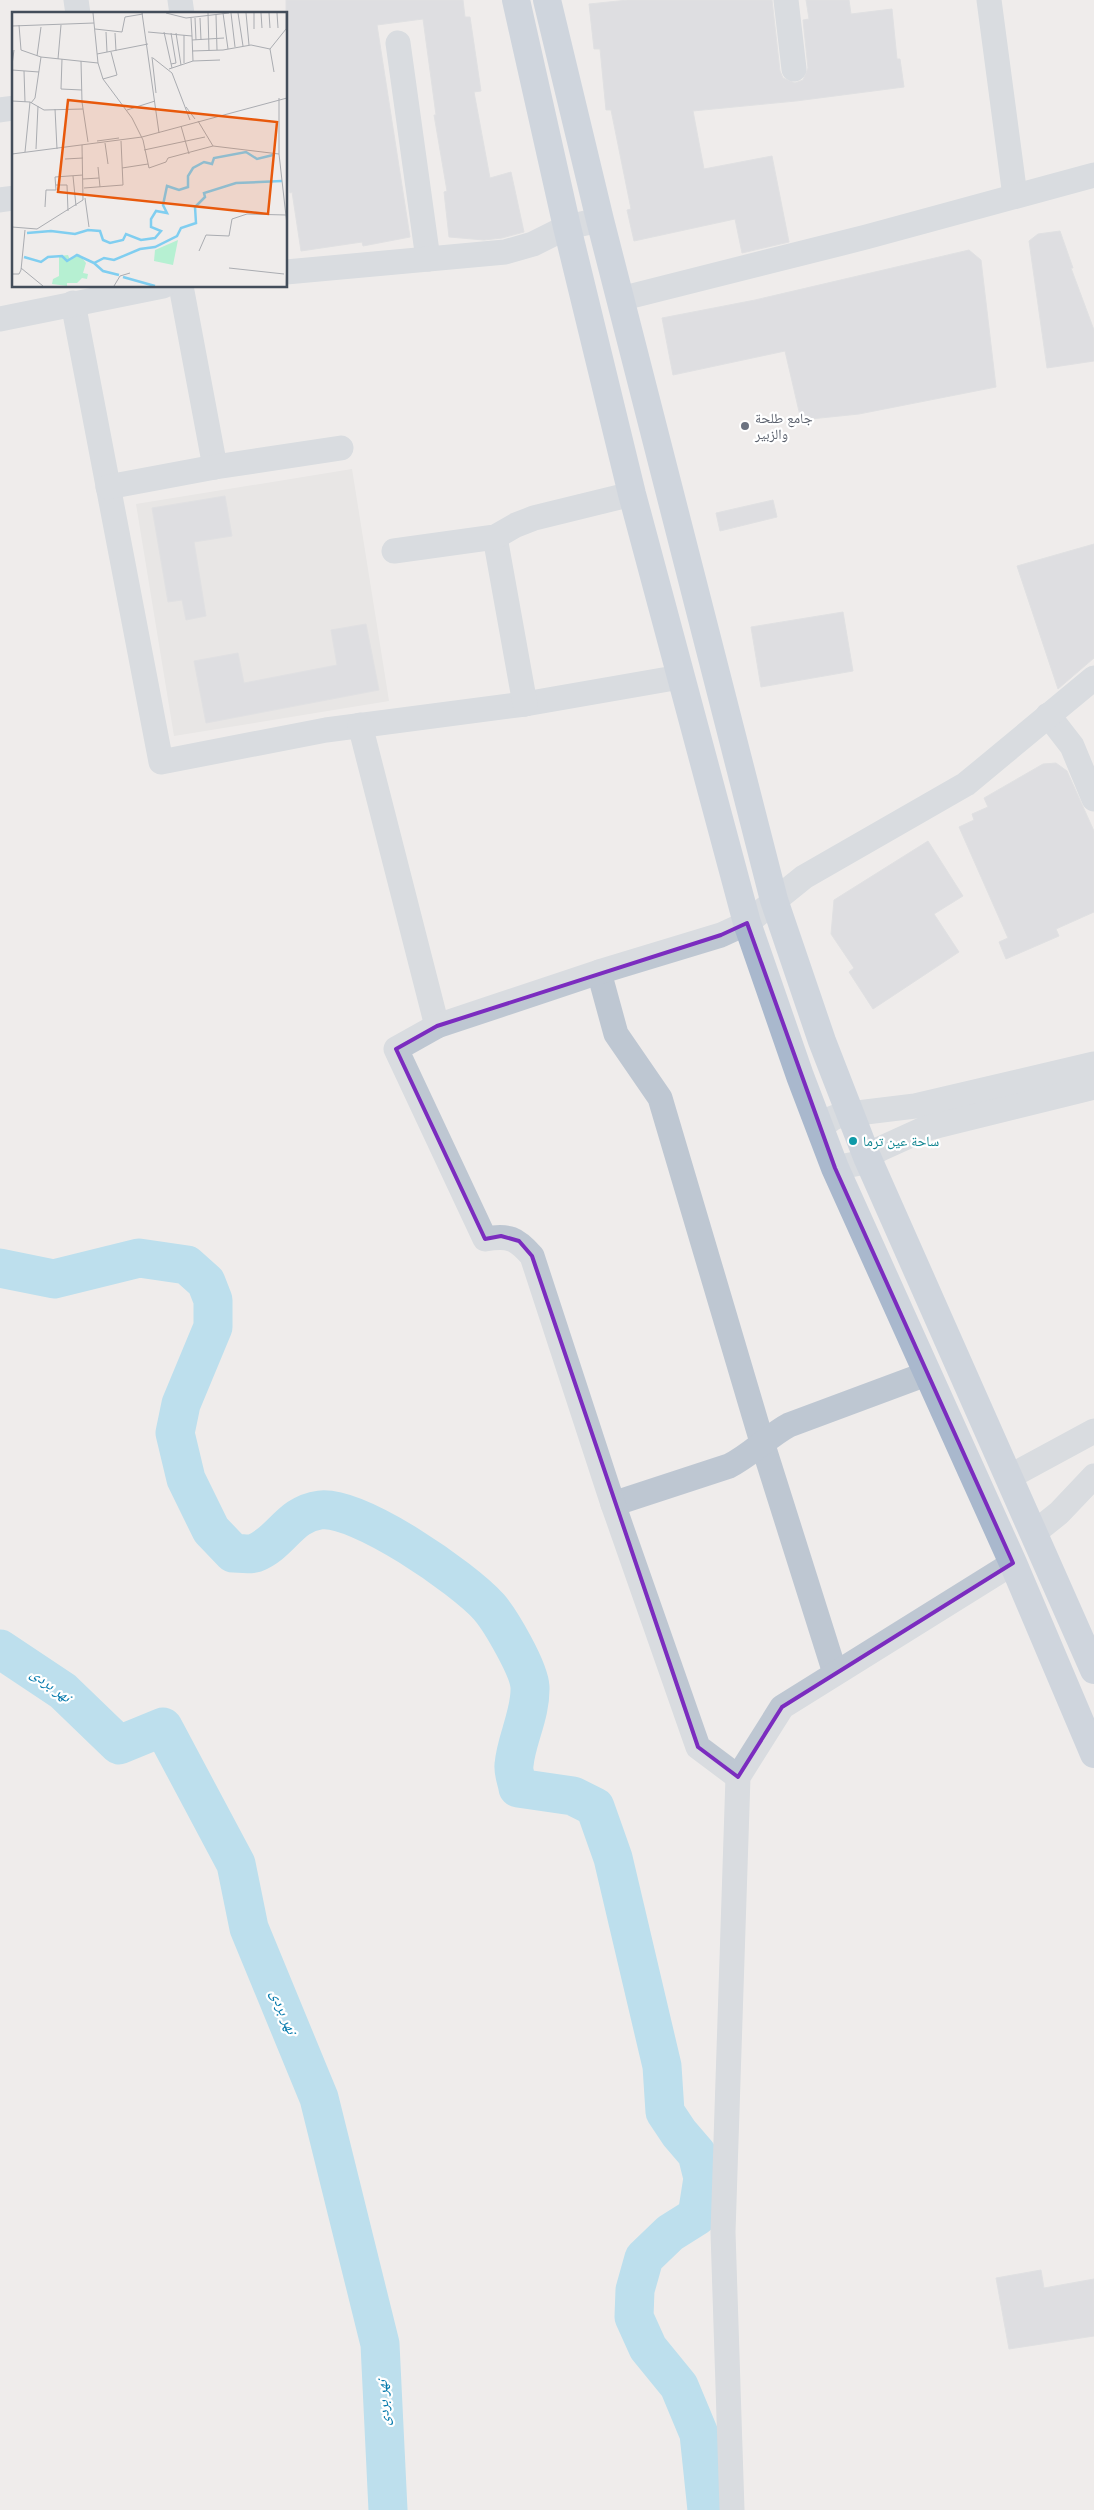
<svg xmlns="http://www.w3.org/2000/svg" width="1094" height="2510" viewBox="0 0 1094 2510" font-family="'DM Sans','Noto Naskh Arabic',sans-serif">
<rect width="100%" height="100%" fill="#efeceb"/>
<path fill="#e0dddd" d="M352,469l37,232 -215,35 -38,-232z"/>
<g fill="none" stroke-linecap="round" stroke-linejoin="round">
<g stroke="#80cef0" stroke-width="39">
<path d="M0,1268l54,11 85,-21 48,7 19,17 7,18v27l-32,77 -6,29 11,46 25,51 22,23c6,0 16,2 22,0 27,-11 34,-39 65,-43 38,-5 143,68 169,97 12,14 40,62 41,80 1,27 -14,53 -16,78 -1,7 3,16 4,23l55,8 22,11 18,51 49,208 3,46 14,21 18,21 6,24 -6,38 -27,17 -26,25 -9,32 -1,27 14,31 31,38 20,48 8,76"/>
<path d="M0,1649l63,42 56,54 44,-18 73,137 13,64 70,170 61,246 8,166"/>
</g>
</g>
<g fill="#cacdd4" stroke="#cfd1d8">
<path d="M286,0h177l2,17h5l11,74 -7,1 16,86 21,-6 13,60 -22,6 -18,2 -35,-3 -5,-45 3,-1 -13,-76h2l-13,-96 -46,6 33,212 -47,9 -1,-4 -61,9 -9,-59 -2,1 -4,-49z"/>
<path d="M628,0h144l8,71 3,7 12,5 8,-3 5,-12 -5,-48 6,-1 -3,-19h43l2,14 41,-5 5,50h3l4,28 -108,14 -103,10 11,58 68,-13 17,86 -47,11 -7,-34 -101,22 -7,-31 4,-1 -20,-99h-5l-6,-61h-6l-5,-45z"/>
<path d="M1060,231l13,37h-2l23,62v31l-47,7 -18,-127 9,-7z"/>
<path d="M969,250l12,10 15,127 -137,27 -58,6 -16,-69 -112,24 -11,-57 93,-18z"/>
<path d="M225,496l7,40 -38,6 12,74 -20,4 -4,-20 -14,2 -16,-94z"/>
<path d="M773,500l4,17 -57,14 -4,-18z"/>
<path d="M1094,544v114l-36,31 -41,-123z"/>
<path d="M843,612l10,59 -92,16 -10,-60z"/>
<path d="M366,624l13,66 -173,33 -12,-62 44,-8 6,30 93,-18 -6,-35z"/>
<path d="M1056,763l11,8 27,60v81l-38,17 3,7 -53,23 -7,-17 9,-4 -49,-111 15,-7 -2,-6 16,-7 -4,-9 59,-34z"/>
<path d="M928,841l35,55 -29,18 25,38 -86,57 -24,-37 5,-4 -23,-34 3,-34z"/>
<path d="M1041,2270l3,18 50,-9v57l-85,13 -13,-71z"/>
</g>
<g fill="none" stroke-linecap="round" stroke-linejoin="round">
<g stroke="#bec7d2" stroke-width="25">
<path d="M76,0l2,14"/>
<path d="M180,0l2,14"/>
<path d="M786,0l8,69"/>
<path d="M989,0l26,196"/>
<path d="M398,43l30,216"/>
<path d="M0,110l14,-2"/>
<path d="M0,200l14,-2"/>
<path d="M286,272l219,-20 28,-8 34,-17 33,-7"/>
<path d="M181,286l34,181"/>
<path d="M620,299l246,-62 228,-62"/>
<path d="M73,303l88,459 165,-32 199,-26 155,-27"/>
<path d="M0,319l163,-33"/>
<path d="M108,487l107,-20 126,-19"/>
<path d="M495,537l30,167"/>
<path d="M394,551l101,-14 21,-12 18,-7 98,-24"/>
<path d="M1048,715l24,31 22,53"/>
<path d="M360,725l77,301"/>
<path d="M599,972l17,62 44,64 102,344 73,231"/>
<path d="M819,1129l14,-11 8,-3 74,-9 179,-42"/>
<path d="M835,1168l25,-5 20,-14 44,-20 170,-42"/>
<path d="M1009,1477l85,-46"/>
<path d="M613,1504l116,-38c22,-11 38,-29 60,-41l137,-51"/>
<path d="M1034,1533l25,-20 35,-37"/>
<path d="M738,1777l-40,-30 -85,-243 -81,-248c-16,-18 -23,-21 -47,-17l-89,-190 41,-23 162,-54 122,-37 26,-12 57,-46 162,-93 128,-106"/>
<path d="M732,2510l-9,-278 15,-455 44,-70 231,-144"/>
</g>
<g stroke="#a9b8cd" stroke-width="28">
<path d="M516,0l51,227 65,267 115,429 53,153 35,92 178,395 81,191"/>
<path d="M547,0l53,220 174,680 48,141 45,116 227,513"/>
</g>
</g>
<path d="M0 0H1094V2510H0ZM747,923l88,245 178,395 -231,144 -44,70 -40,-30 -166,-491 -13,-15 -18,-5 -16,3 -89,-190 41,-23 284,-91z" fill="#efeceb" fill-opacity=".55" fill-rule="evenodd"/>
<path fill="none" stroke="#7b2cbf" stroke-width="4" stroke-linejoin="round" d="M747,923l88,245 178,395 -231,144 -44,70 -40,-30 -166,-491 -13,-15 -18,-5 -16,3 -89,-190 41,-23 284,-91z"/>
<circle fill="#6b7280" stroke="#fff" stroke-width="2" cx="745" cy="426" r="5"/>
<circle fill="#0f9aa8" stroke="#fff" stroke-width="2" cx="853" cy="1141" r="5"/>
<g text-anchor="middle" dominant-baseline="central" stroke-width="4.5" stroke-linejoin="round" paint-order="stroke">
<g font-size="14" fill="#5b616d" stroke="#fff" text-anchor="start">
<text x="755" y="418">جامع طلحة<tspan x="755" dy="16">والزبير</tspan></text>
</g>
<g font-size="14" fill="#0d838f" stroke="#fff" text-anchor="start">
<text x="863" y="1141">ساحة عين ترما</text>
</g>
<g font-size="15" font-style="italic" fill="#0479ac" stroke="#fff">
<text transform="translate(51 1685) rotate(37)">نهر بردى</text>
<text transform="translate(284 2012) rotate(68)">نهر بردى</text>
<text transform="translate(383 2403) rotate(-93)">نهر بردى</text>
</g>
</g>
<g transform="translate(12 12)">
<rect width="275" height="275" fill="#efeceb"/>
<path d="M166,228l-5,25 -19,-4 1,-11zM67,242l7,9 -3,10 5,1 -1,5 -5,-1 -5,5h-10v3l-15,-2 1,-5 6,-3v-20l9,-1 2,5z" fill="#b6f0d2"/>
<path fill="none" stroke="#80cef0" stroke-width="2.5" d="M15,221l24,-2 24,3 13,-4 12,1 3,9 7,3 13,-3 3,-6 15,6 14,-2 6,-7 -10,-4v-8l5,-8 11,2 -4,-8 4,-19 12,4 9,-3v-11l5,-8 11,-6 8,2 2,-6 32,-6 11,7 16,-4M12,245l17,5 7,-5 14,-1 5,5 10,-6 17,8 10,-5 10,2 26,-11 15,-2 22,-11 4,-8 15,-5 -1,-16 10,-10 -1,-4 32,-10 46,-2M82,251l9,8 16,4M111,265l32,9"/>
<path fill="none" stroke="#aaacb1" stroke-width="1" d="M81,1l5,50 5,16 29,39 11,22 6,28 17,-6 2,-4 45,-12M130,1l17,120M154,1l20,5 43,-5M196,1l1,38M211,1l5,36M219,1l4,34M226,1l5,33M234,1l3,32M242,1v16M249,1l1,15M257,1l1,15M265,1l1,15M204,3l1,35M179,6l1,18M183,6l1,22M188,6l1,22M7,13l2,25 20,7 57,6M0,14l82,-3M83,17l27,3 3,-15 18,-3M94,20l1,20M136,20l44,4 1,25M152,20l8,36M103,21l1,18M159,21l5,30 -5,1M164,21l5,32M180,28l32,-2M180,39l31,-1 28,-5 19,4M85,42l51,-10M25,44l4,-29M140,45l4,36M141,46l19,15 18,47M46,47l3,-34M50,47l-1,30 21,1M69,49l1,41 6,40M172,51v-28M0,53l2,-15M157,57l24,-8 27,-1M0,58l27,2M12,59l1,31M262,60l-4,-23 16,-20v-16M91,67l14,-4 -6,-23M267,86v56M0,89l18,1 14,8 39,-1M19,91l4,-5 6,-41M174,95l9,12M43,97l2,40M115,98l28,-9M186,109l15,25 66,8 8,71M169,114l8,28M85,129l22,-3M93,131l3,21M24,137l2,-43M132,138l61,-13M13,140l5,-50M0,142l130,-17 145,-39M53,147l18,-1M86,155l2,20M110,156l26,-4M61,164l3,30M71,167l16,-1M44,173h11l1,26M72,176l39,-3 -2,-44M73,186l4,29M33,195l1,-17h10l-1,-13 28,-2M0,215l25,2 46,-29 -1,-55M187,239l7,-16 23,1 3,-17 15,-5 39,1M9,256l22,18M217,256l55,6M0,262h7l2,-4 4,-40M102,274l6,-10 10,-3M274,274l1,-34"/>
<path fill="#e8590c" fill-opacity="0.15" stroke="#e8590c" stroke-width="2.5" d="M56,88l209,22 -9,92 -210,-22z"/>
<rect width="275" height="275" fill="none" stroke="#434d5a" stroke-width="2.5"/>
</g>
</svg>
